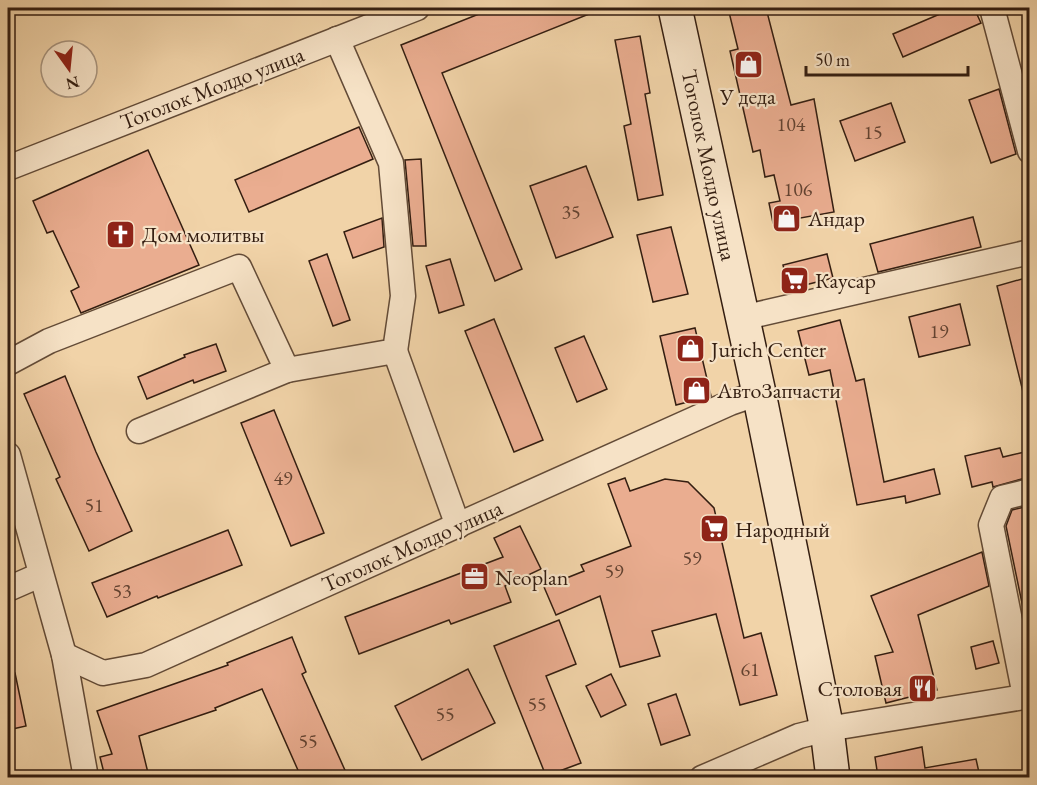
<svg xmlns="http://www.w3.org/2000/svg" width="1037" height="785" viewBox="0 0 1037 785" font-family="'EB Garamond',serif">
<rect width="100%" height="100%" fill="#f1d3a8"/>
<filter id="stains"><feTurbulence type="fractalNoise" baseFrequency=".00333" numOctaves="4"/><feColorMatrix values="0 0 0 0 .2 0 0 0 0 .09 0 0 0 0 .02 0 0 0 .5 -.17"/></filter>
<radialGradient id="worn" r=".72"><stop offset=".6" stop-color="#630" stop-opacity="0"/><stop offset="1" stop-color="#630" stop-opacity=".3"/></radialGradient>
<g fill="#eaad90" stroke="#341e11" stroke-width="1.5">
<path d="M494,8h110l-162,65 80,196 -27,12 -94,-236z"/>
<path d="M728,8h38l25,97 23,-6 20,113 -61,11 -4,-20 11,-2 -6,-26 -9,2 -5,-27 -7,2 -23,-101 8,-2z"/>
<path d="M954,8h20l7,15 -78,34 -10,-23z"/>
<path d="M640,36l10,57 -5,1 18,101 -25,5 -14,-74 7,-2 -16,-84z"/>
<path d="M999,89l17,65 -25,9 -22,-63z"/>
<path d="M891,103l14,39 -50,19 -15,-40z"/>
<path d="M359,127l14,32 -124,53 -14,-32z"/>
<path d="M148,150l51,115 -118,48 -10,-22 8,-4 -26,-56 -6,2 -14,-32z"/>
<path d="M421,159l5,87h-13l-8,-86z"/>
<path d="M586,166l27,71 -57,21 -26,-72z"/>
<path d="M973,217l8,30 -103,25 -8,-28z"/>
<path d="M382,218l2,29 -31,11 -9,-26z"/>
<path d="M671,227l17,67 -35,8 -16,-67z"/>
<path d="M327,254l23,66 -17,6 -24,-65z"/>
<path d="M827,254l6,24 -44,11 -6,-24z"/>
<path d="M450,259l14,46 -25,8 -13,-47z"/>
<path d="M1029,277v114l-6,1 -26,-106z"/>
<path d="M960,304l10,41 -51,12 -10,-40z"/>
<path d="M494,319l49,121 -29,12 -49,-121z"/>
<path d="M840,320l16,61 8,-2 20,103 50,-13 6,25 -34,9 -1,-7 -48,9 -27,-135 -21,5 -11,-44z"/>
<path d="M695,328l16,68 -35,9 -16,-69z"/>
<path d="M584,336l23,53 -30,13 -22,-54z"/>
<path d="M216,344l10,27 -32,12 -1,-3 -46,19 -9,-22 47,-20 -1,-2z"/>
<path d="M65,376l31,76 36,79 -43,20 -33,-72 4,-2 -36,-83z"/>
<path d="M274,410l50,123 -33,13 -50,-123z"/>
<path d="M1000,448l3,9 26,-6v26l-36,10 -1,-5 -20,5 -7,-31z"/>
<path d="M625,478l5,13 35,-12 23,3 26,26 30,130 17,-5 16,62 -37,10 -24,-91 -64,17 8,25 -40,11 -20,-71 -44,19 -12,-28 40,-16 -3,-6 50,-19 -23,-62z"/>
<path d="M1029,506v101l-6,1 -17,-82 6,-16z"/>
<path d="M520,526l21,43 -36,17 6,16 -60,22 -2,-4 -90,34 -14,-37 158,-60 -9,-19z"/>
<path d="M228,530l14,35 -84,33 -1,-2 -50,21 -15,-34z"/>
<path d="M982,552l7,34 -71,29 19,75 -51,13 -11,-47 18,-4 -22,-56z"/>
<path d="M559,620l17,44 -30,12 35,87 -35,13 -52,-130z"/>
<path d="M292,637l14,35 -4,2 46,103h-47l-39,-88 -47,19 1,2 -77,26 10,41h-44l-5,-20 12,-3 -15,-43 131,-46 -1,-2z"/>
<path d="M993,641l6,22 -23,6 -5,-22z"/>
<path d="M468,669l27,54 -73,37 -27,-54z"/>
<path d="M15,673l11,53 -18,4v-56z"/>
<path d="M611,674l15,31 -25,12 -15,-31z"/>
<path d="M676,694l14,41 -29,10 -13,-41z"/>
<path d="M922,747l3,21 51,-9 4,18h-102l-3,-20z"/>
</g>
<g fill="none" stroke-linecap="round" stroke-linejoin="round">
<defs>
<g id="street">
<path d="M992,8l38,143"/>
<path d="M8,168l409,-160"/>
<path d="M742,318l288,-66"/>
<path d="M395,351l63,175"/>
<path d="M8,363l41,-22 190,-74 48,103"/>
<path d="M139,431l148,-61 108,-19 8,-55 -12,-133 -54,-124"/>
<path d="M8,455l56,200 22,123"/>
<path d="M8,589l32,-14"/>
<path d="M64,655l39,18 43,-8 584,-262 29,-10"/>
<path d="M1025,696l-34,-171 11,-27 28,-7"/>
<path d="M702,778l97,-42 28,-7 203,-33"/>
</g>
<path id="secondary" d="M675,8l84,385 68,336 6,49"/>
</defs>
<use href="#street" stroke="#634b37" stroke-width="27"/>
<use href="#secondary" stroke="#341e11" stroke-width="36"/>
<use href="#street" stroke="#f6e2c6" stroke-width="24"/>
<use href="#secondary" stroke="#f6e2c6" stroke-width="33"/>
</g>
<defs>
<symbol id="shop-square" viewBox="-11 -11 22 22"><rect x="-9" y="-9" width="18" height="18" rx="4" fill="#8f2418" stroke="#f6e2c6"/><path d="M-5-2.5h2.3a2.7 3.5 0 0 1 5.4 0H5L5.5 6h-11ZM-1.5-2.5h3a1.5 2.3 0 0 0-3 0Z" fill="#fff"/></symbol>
<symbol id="church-square" viewBox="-11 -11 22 22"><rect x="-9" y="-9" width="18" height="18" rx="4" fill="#8f2418" stroke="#f6e2c6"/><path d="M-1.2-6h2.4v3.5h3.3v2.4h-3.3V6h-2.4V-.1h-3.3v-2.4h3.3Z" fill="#fff"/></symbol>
<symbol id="supermarket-square" viewBox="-11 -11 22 22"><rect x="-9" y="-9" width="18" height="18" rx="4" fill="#8f2418" stroke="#f6e2c6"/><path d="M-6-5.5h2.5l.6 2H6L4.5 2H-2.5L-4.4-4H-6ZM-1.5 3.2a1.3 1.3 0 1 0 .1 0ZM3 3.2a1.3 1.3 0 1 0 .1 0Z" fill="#fff"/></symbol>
<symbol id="office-square" viewBox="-11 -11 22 22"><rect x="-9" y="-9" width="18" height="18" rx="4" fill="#8f2418" stroke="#f6e2c6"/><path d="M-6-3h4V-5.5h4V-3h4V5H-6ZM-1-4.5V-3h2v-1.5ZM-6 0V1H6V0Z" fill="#fff"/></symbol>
<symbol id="restaurant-square" viewBox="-11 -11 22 22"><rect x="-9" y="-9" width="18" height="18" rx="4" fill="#8f2418" stroke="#f6e2c6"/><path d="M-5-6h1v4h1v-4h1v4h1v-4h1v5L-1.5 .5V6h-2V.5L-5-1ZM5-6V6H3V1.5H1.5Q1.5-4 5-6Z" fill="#fff"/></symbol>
</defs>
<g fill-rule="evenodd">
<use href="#shop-square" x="732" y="48" width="33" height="33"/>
<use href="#shop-square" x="770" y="202" width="33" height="33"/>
<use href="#church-square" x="104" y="218" width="33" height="33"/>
<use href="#supermarket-square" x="778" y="264" width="33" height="33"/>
<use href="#shop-square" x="674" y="332" width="33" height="33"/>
<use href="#shop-square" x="680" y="374" width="33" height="33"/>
<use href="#supermarket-square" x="698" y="512" width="33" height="33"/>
<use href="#office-square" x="458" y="560" width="33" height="33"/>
<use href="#restaurant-square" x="906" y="672" width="33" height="33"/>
</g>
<g text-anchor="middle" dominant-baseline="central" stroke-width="4.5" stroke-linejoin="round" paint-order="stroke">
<g font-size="20" fill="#624231">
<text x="791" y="124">104</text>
<text x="873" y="132">15</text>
<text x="798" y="189">106</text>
<text x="571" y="212">35</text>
<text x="939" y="331">19</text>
<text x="283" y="478">49</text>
<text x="94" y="505">51</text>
<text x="692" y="558">59</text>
<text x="614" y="571">59</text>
<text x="122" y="591">53</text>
<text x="750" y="669">61</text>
<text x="537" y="704">55</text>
<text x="445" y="714">55</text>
<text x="308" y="741">55</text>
</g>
<g font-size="22" fill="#341e11" stroke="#f6e2c6">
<text transform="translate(212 88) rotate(-21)">Тоголок Молдо улица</text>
<text transform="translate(709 165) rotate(78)">Тоголок Молдо улица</text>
<text transform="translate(412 546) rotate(-24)">Тоголок Молдо улица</text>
</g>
<g font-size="22" fill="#341e11" stroke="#f6e2c6" text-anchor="start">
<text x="748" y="96" text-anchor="middle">У деда</text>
<text x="808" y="218">Андар</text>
<text x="142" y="234">Дом молитвы</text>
<text x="815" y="280">Каусар</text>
<text x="711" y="349">Jurich Center</text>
<text x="717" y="390">АвтоЗапчасти</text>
<text x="735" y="529">Народный</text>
<text x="495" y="577">Neoplan</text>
<text x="902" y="688" text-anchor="end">Столовая</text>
</g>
</g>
<rect width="1037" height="785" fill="none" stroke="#f1d3a8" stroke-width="30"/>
<rect x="9" y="9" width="1019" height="767" fill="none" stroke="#341e11" stroke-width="3"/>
<rect x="15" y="15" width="1007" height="755" fill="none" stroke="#341e11" stroke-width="1.5"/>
<g transform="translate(69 69) rotate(165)"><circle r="28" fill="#f6e2c6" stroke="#a8947e" stroke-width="1.5"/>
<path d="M0-4.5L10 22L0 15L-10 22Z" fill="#8f2418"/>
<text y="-9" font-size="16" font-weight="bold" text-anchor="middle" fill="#341e11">N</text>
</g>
<path d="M806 66v9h162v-9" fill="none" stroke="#341e11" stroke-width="3"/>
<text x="815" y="66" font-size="18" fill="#341e11" stroke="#f6e2c6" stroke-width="4.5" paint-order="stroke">50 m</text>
<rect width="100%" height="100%" filter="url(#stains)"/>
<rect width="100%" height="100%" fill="url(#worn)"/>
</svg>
